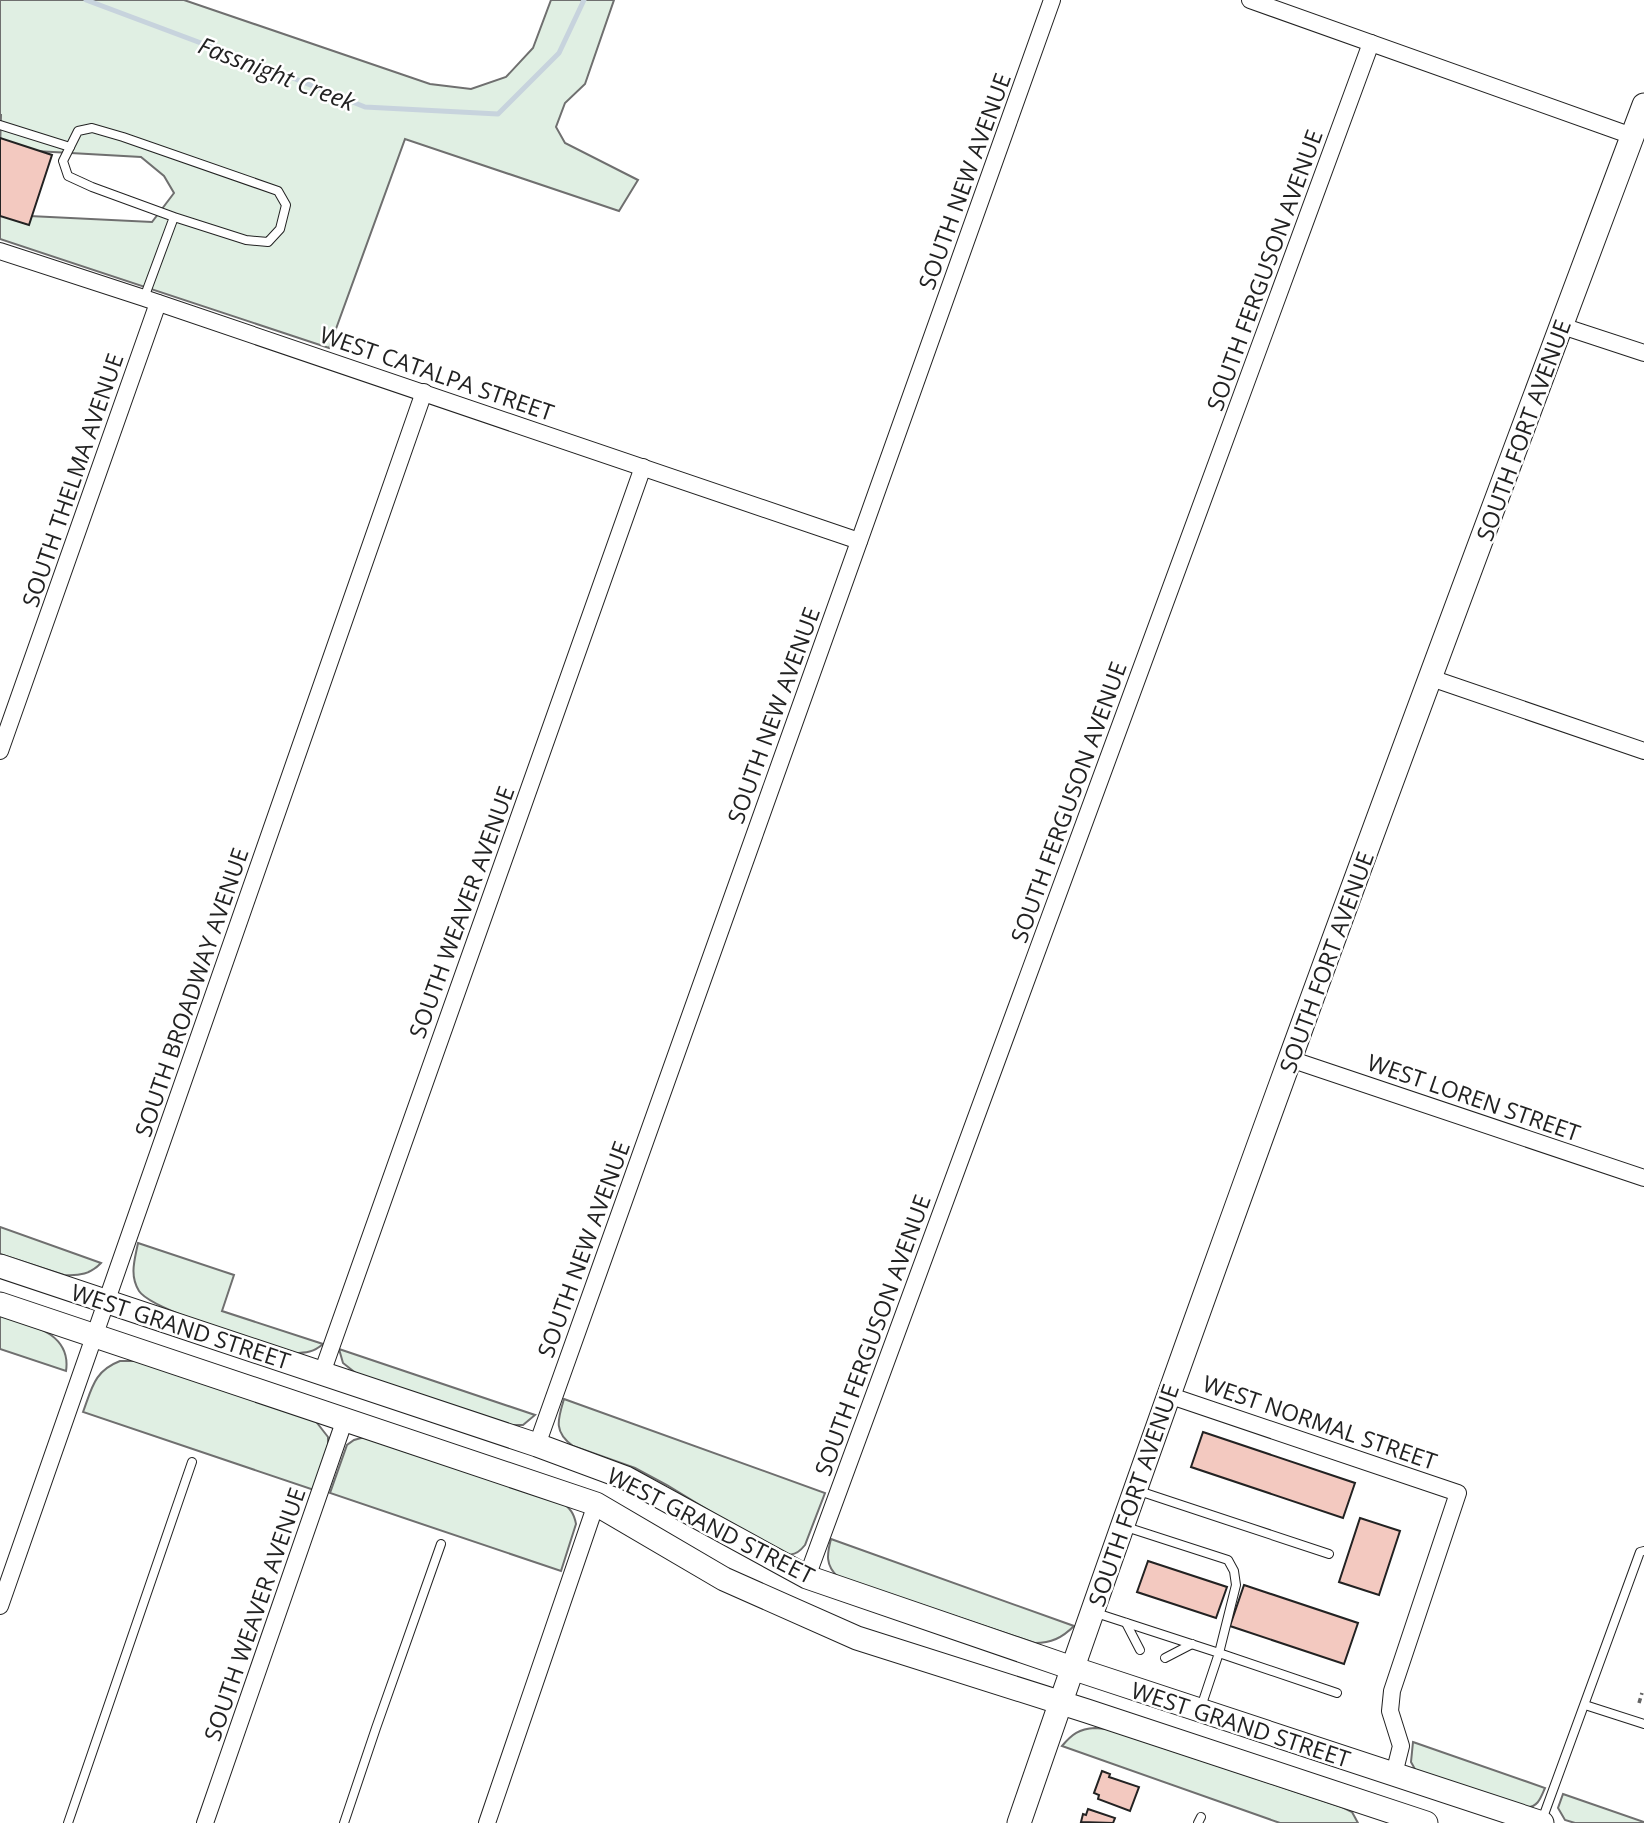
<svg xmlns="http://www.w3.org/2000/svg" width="1644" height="1823" viewBox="0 0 1644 1823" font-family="'Open Sans',sans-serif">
<rect width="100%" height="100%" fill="#fff"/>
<g fill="#e0efe3" stroke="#6f6f6f" stroke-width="2">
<path d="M0,0h184l246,84 41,5 35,-12 27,-29 18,-48h63l-29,84 -20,19 -9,24 9,16 73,37 -19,31 -214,-72 -76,209 -329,-109v-28l9,4 143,7 22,-29 -10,-17 -23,-19 -141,-8 1,-34h-1z"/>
<path d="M0,1227l101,36c-10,11 -22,13 -37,12l-64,-21z"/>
<path d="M138,1243l96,32 -12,36 101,33c-9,8 -17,9 -29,9 -29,-10 -142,-42 -155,-62 -10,-16 -4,-32 -1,-48z"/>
<path d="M0,1314c28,10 72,18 66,57l-66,-22z"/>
<path d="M339,1349l196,66 -12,10h-13l-153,-51 -14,-11z"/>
<path d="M120,1361h18l176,58 14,18v8l-14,45 -231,-78c9,-24 11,-41 37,-51z"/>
<path d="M564,1399l261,94 -20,52c-11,14 -18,10 -33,4l-105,-64 -32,-17 -62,-22c-20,-14 -15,-27 -9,-47z"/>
<path d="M361,1438h7l193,64c9,6 13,11 15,22l-15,47 -231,-78 17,-48 7,-5z"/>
<path d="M831,1539l243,87c-12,12 -23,17 -39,17l-197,-66c-13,-12 -11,-23 -7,-38z"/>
<path d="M1095,1728l12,1 235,78 10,5 6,11h-78l-218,-77c10,-12 17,-17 33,-18z"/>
<path d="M1413,1742l132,46c-4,9 -7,20 -19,19l-110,-36 -5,-9z"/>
<path d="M1563,1794l81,28v1h-69l-10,-3 -7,-12z"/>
</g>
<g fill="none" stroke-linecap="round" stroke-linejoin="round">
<path stroke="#c7d3dd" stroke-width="5" d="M86,0l187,70 92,37 133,7 61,-61 25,-53"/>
</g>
<g fill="#f3c9c0" stroke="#222" stroke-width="2">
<path d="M0,138l52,17 -23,70 -29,-9z"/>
<path d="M1203,1432l152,51 -12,35 -152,-51z"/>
<path d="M1360,1518l40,13 -21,64 -40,-13z"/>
<path d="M1148,1561l79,26 -11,31 -79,-26z"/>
<path d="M1244,1585l114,38 -14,41 -114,-38z"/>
<path d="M1102,1771l8,3 -1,3 30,10 -9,24 -32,-12 1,-4 -5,-2z"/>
<path d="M1088,1809l27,9 -2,5 -32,-1 2,-8 3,1z"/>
</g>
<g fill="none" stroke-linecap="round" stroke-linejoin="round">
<defs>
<g id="lane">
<path d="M0,125l70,22"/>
<path d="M144,298l30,-81 72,23 22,2 12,-13 6,-24 -8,-14 -155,-54 -31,-9 -14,3 -15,30 5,15 24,11 82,30"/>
<path d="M1139,1491l190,63"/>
<path d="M1126,1527l102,33 6,11 2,14 -17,68 118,40"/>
<path d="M1093,1612l126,41 -18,54"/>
<path d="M1126,1623l14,27"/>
<path d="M1165,1658l27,-14"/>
<path d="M1585,1705l59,19"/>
<path d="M1542,1820l98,-268 4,-1"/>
<path d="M68,1823l124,-361"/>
<path d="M344,1823l32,-95 65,-184"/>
<path d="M1198,1823l3,-6"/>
</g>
<g id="street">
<path d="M1250,0l382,136"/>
<path d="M0,251l144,47 715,243"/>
<path d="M1562,326l82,27"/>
<path d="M1431,678l213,73"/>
<path d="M0,751l158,-448"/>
<path d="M1290,1059l354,119"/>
<path d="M322,1373l321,-906"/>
<path d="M1168,1395l290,98 -66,198 -2,20 11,35 -7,28"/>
<path d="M537,1445l515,-1445"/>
<path d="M807,1577l564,-1534"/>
<path d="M0,1606l424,-1214"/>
<path d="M205,1823l140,-404"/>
<path d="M487,1823l109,-319"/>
</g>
<g id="secondary">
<path d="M0,1266l537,179 89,33 181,99 265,91 470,155"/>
<path d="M0,1304l596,200 128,75 133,59 230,73 339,112"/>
<path d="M1019,1823c198,-576 411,-1148 625,-1718"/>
</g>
</defs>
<use href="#lane" stroke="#222" stroke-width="10"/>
<use href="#street" stroke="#222" stroke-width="18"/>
<use href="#secondary" stroke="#222" stroke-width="25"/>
<path stroke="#646464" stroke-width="3.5" stroke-dasharray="5 3.5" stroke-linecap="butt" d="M1639,1703l3,-10"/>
<use href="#lane" stroke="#fff" stroke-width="8"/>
<use href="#street" stroke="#fff" stroke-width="16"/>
<use href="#secondary" stroke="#fff" stroke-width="23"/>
</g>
<g text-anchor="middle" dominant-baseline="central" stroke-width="5" stroke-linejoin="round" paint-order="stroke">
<g font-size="23" fill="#222" stroke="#fff">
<text transform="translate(964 181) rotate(-70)">SOUTH NEW AVENUE</text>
<text transform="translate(1264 270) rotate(-70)">SOUTH FERGUSON AVENUE</text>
<text transform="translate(437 373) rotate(19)">WEST CATALPA STREET</text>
<text transform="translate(1523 430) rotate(-70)">SOUTH FORT AVENUE</text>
<text transform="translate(72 480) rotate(-71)">SOUTH THELMA AVENUE</text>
<text transform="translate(773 715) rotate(-70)">SOUTH NEW AVENUE</text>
<text transform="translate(1068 802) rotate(-70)">SOUTH FERGUSON AVENUE</text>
<text transform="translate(461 912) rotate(-70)">SOUTH WEAVER AVENUE</text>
<text transform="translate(1326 962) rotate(-70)">SOUTH FORT AVENUE</text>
<text transform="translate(191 992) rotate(-71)">SOUTH BROADWAY AVENUE</text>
<text transform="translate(1474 1097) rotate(19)">WEST LOREN STREET</text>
<text transform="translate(583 1249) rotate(-70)">SOUTH NEW AVENUE</text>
<text transform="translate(181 1326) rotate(18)">WEST GRAND STREET</text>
<text transform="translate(872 1335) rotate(-70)">SOUTH FERGUSON AVENUE</text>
<text transform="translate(1320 1422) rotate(19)">WEST NORMAL STREET</text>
<text transform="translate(1133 1495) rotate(-71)">SOUTH FORT AVENUE</text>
<text transform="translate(711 1525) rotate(27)">WEST GRAND STREET</text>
<text transform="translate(254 1614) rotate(-71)">SOUTH WEAVER AVENUE</text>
<text transform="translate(1241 1724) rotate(18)">WEST GRAND STREET</text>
</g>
<g font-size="24" font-style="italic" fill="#222" stroke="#fff">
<text transform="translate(277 73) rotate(21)">Fassnight Creek</text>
</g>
</g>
</svg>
